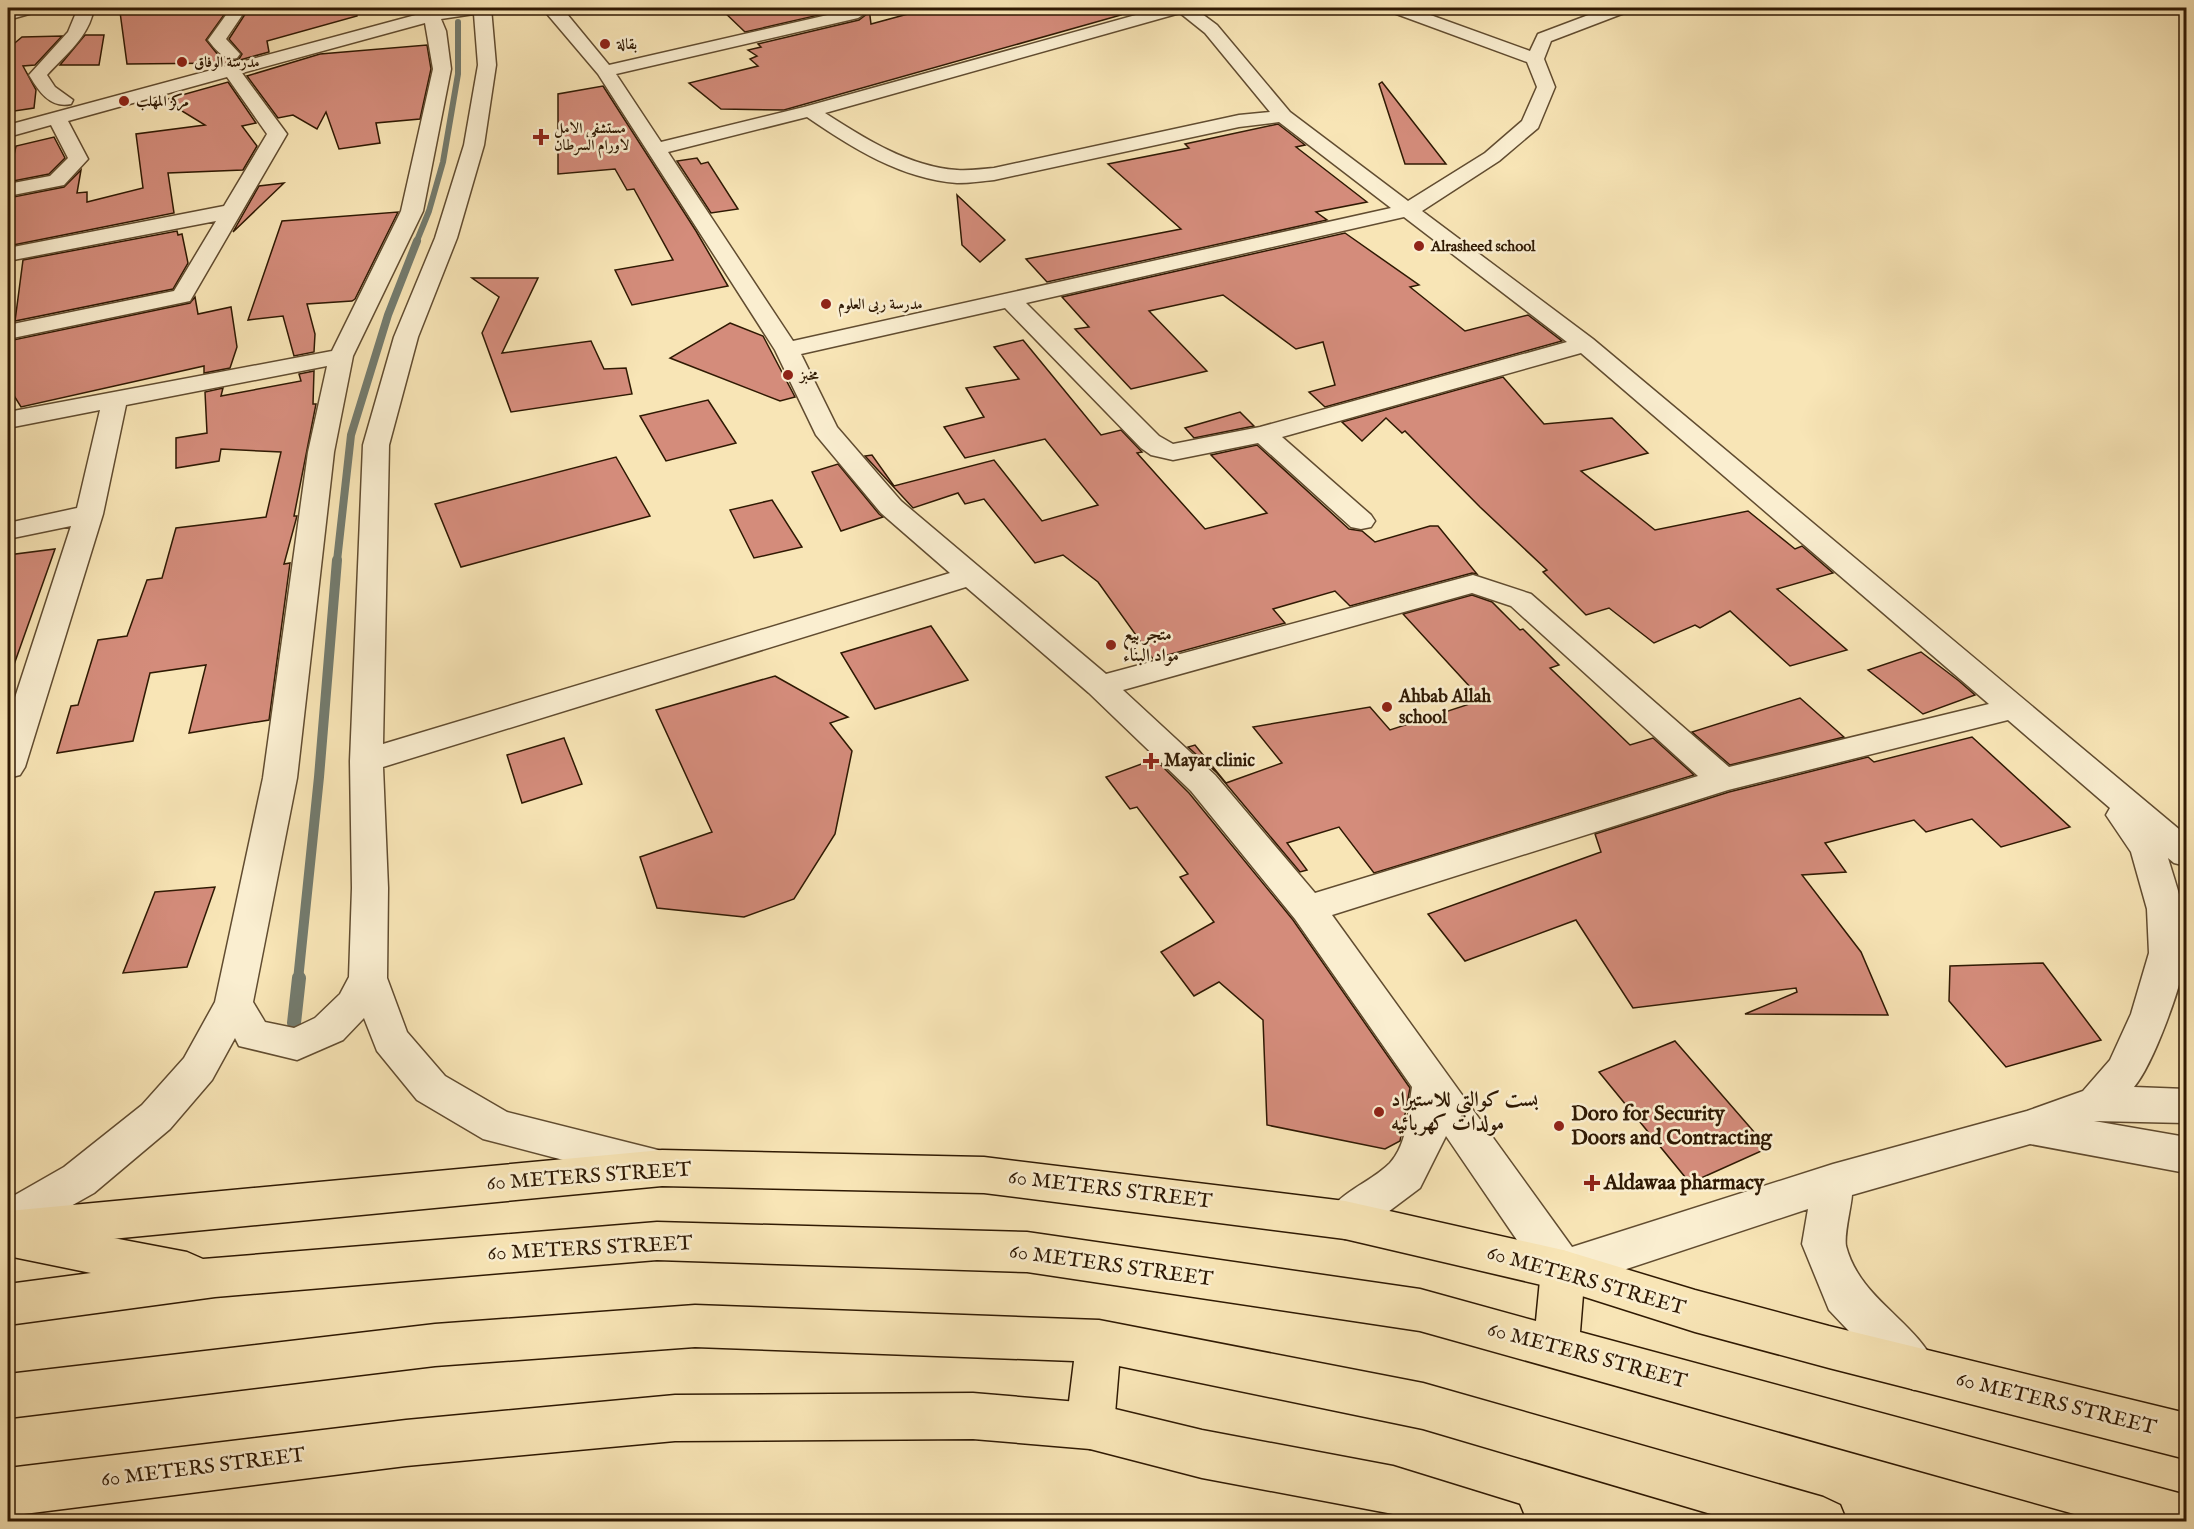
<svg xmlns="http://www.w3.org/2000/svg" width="2194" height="1529" viewBox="0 0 2194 1529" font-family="'IM FELL English',Amiri,serif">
<rect width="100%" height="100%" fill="#f8e5b6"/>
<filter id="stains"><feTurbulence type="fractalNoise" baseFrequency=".00333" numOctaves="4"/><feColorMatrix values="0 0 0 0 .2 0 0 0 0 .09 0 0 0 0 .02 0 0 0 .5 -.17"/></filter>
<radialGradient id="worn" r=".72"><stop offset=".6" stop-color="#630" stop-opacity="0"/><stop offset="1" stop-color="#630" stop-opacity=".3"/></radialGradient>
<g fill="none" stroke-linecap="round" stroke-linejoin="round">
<path stroke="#737b6e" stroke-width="6" d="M416,243l13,-32 14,-49 15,-88v-52"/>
<path stroke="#737b6e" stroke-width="8" d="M337,561l14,-126 37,-120 29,-74"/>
<path stroke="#737b6e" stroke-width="10" d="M298,980l21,-203 18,-217"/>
<path stroke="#737b6e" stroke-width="14" d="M294,1023l5,-45"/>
</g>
<g fill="#d48c7b" stroke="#2f1903" stroke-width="1.5">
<path d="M205,8h24l-23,32 13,16 13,5 7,-2 3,-5 -13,-15 20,-31h107l1,8 -90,25 2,11 -40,11 -102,1 -7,-52h82z"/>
<path d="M720,8h121v2l-96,22z"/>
<path d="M864,8h5l2,16 59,-16h189l2,7 -337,95 -63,-1 -32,-26 69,-17 -8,-7 7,-3 -9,-6 13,-3 -3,-3 101,-24 9,-7z"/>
<path d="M85,35h19l-5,30h-39z"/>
<path d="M62,36l-27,29 -12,1 13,24 -2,18 -26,4v-68l2,3 12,-10z"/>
<path d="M427,45l4,24 -11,50 -44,4 4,20 -41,6 -13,-37 -9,17 -24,-14 -15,3 -31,-42 73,-22z"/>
<path d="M228,82l28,41 -14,3 15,20 -14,24 -75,3 6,40 -166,33v-48l56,-11 17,-17 -4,23 10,-1v10l56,-14 -7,-54 69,-9 -41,-25z"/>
<path d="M1382,82l64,82h-41l-26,-80z"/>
<path d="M603,86l93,145 32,55 -96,19 -17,-35 58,-10 -39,-71 -7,1 -12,-21 -57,5v-80z"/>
<path d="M1278,124l27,21 -9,2 71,55 -51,10 11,8 -280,62 -21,-23 155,-30 -73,-65 81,-16 -4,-4z"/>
<path d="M54,137l11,21 -16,16 -41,8 8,-36z"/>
<path d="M697,158l4,6 7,-2 30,47 -27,4 -34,-52z"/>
<path d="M284,183l-51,49 26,-46z"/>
<path d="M957,195l48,45 -25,22 -18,-17z"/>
<path d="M398,212l-43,87 -3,2 -45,3 8,30 -1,18 -20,4 -11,-40 -35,4 34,-99z"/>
<path d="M177,231l1,4 4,-1 6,29 -15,26 -158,32 8,-61z"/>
<path d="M1345,233l74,52 -9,2 55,44 63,-16 34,26 -237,66 -16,-15 26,-7 -12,-43 -27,7 -73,-54 -74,16 58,60 -76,18 -56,-60 14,-2 -27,-30z"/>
<path d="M472,278h66l-36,75 89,-12 13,28 22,-1 6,26 -121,18 -29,-79 17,-36z"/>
<path d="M195,297l3,17 33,-7 6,40 -7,21 -26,5v-7l-183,41 -13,-21v-42l5,-1v-3l177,-37z"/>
<path d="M730,323l33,13 32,61 -15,4 -110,-43z"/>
<path d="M1023,340l78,95 20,-5 21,22 -5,1 68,76 62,-16 -56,-58 46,-10 92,84 13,2 13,11 55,-16h8l39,48 -5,-1 -122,33 -15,-15 -62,18 12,14 -132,36 -55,-77 -35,-27 -28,8 -51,-64 -19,5 -7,-11 -45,15 -48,-52 7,-1 22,31 100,-26 48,61 56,-16 -53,-66 -80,19 -21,-31 40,-10 -18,-29 53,-9 -25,-32z"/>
<path d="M314,371l-1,33h3l-22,112h3l-13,48 6,-1 -21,157 -80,13 17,-68 -56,8 -17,68 -76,12 14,-47 7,-1 20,-65 29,-4 20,-56 15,-2 14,-50 90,-11 15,-65 -60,-3 -2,12 -43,7v-30l31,-5 -2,-41 18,-4 -2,8 80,-15 -2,-7z"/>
<path d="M1503,377l41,47 68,-6 36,35 -67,18 74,59 93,-19 47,38 7,-3 31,27 -56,16 70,61 -57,16 -60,-55 -30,17 -5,-3 -41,18 -45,-35 -23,7 -43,-43 4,-2 -67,-63 -75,-76 -3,2 -16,-15 -24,23 -20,-19z"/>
<path d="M708,400l28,43 -70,18 -26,-45z"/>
<path d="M1240,412l14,14 -60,12 -9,-10z"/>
<path d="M616,457l34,59 -189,51 -26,-63z"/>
<path d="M838,464l41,50 4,3 -42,14 -29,-59z"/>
<path d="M772,500l30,47 -48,11 -24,-48z"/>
<path d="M55,549l-44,124 -3,-1v-117z"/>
<path d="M1472,595l20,7 28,28 3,-1 36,36 -9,3 80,77 23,-7 41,37 -320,98 -35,-46 -52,16 20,27 -7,2 -83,-99 -29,-26 7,-2 31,38 56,-20 -29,-36 117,-20 20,23 92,-30 -79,-86z"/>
<path d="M931,626l37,54 -93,29 -34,-56z"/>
<path d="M1921,652l38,29 16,14 -52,19 -55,-44z"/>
<path d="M775,676l73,41 -18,6 22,28 -17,83 -41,65 -50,18 -87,-9 -17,-51 72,-25 -56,-122z"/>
<path d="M1800,698l44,39 -114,28 -38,-33z"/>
<path d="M1972,737l98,90 -69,20 -29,-28 -46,13 -12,-12 -89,23 21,29 -44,3 59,77 27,63 -143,-1 52,-22 -1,-4 -163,20 -57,-88 -111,41 -37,-47 173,-62 -6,-18 134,-42 139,-35 6,5z"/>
<path d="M564,738l18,46 -60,19 -15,-48z"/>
<path d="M1155,759l34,34 104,127 117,168 -10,53 -15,8 -118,-24 -4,-105 -44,-38 -25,14 -33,-44 53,-30 -34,-45 8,-3 -51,-67 -7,2 -24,-32z"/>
<path d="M215,887l-28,80 -64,6 32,-81z"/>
<path d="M2043,963l58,77 -95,27 -57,-66 1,-35z"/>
<path d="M1675,1041l93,107 -78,35 -91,-111z"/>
</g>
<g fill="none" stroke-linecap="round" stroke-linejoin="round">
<defs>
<g id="minor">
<path d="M14,8h24l-2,4 -28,8v-10z"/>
<path d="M78,8h16c-5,29 -28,46 -47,67l8,12 18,13 -2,4c-21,5 -33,-14 -42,-29l39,-43z"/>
<path d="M231,8h16l-21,31 14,15 -3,4c-13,3 -21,-8 -29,-18z"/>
<path d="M424,8h67l5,57 -12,80 -27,93 -39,99 -29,108 -6,299 567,-171 -69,-60 -65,-78 -41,-85 -177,-276 -56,-66h20l47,57 236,-54 -2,-3h18l5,5 -8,5 -242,56 45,68 143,-35 357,-99h33l23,17 73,87 118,89 77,-48 37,-32 15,-34 -10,-25 -136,-50 -2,-4h22l119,43 8,-17 69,-26h22l-2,4 -76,29 -7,18 11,28 -17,41 -39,33 -77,50 171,128 593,496v31l-12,-3 -6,-5c9,30 22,64 18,96 -3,29 -33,111 -52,133l52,2v34l-92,-2 92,16v36l-156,-29 -178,51c-1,13 -8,39 -6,51 14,54 70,74 91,122l-7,15 -16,7 -16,-7 -69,-73 -27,-66 6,-35 -245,81 -16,-6 -101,-148 -26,52 -60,45 -15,6 -15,-6 -6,-13c13,-28 45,-36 66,-57 18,-20 18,-51 22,-76l-117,-168 -104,-128 -102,-98 -123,-106 -583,180 5,121 -1,90 20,54 38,44 62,36 163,41 6,13 -6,13 -15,5 -172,-45 -66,-39 -40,-49 -13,-33 -21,22 -46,20 -58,-14 -4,-8 -23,42 -42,49 -76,64 -71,40 -15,6v-40l56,-32 78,-62 42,-47 31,-56 48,-224 45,-326 19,-86 -201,39 -23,109 -78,253 -5,8 -12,3v-59l63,-193 -63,13v-16l69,-15 23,-98 -92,18v-16l324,-61 69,-140 32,-142 -8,-46 -183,50 45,61 -97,167 -182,38v-14l166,-34 42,-70 -208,40v-13l216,-42 43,-72 -40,-57 -159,44 20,38 -24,26 -56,11v-12l42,-8 18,-18 -17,-33 -43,12v-12l415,-112zM1180,13l25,20 65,79 -31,3 -245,53c-12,1 -25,3 -37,2 -48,-3 -93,-32 -132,-57zM474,14l4,51 -14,80 -29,93 -41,99 -31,108 -13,316 2,127 -3,89 -9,17 -25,24 -21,10 -29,-6 -12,-20 44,-224 37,-326 19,-96 70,-145 28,-142 -5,-38 -5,-12zM807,117c45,31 95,62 150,66 13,0 25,-2 37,-3l245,-53 40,-5 112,86 -598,133 -125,-189zM1404,217l163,125 -307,85 -87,17 -14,-8 -133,-133zM1005,308l136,140 10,7 22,5 85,-17 93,84 10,2 10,-2 4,-6 -4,-6 -89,-78 299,-84 408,351 -260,63 -198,-173 -58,-19 -367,99 -205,-173 -64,-74 -36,-73zM1472,593l39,13 187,170 -383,117 -100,-118 -92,-85zM2008,720l102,88 -4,7 25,37 16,57 2,44 -18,61 -21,46 -27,31 -56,20 -194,53 -261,83 -240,-332 396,-125z"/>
</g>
<g id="major">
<path d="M662,1150l322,7 361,44 218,49 132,40 134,36 357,87v46l-357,-91 -134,-36 -132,-42 -218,-51 -361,-46 -322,-7 -654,63v-38z"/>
<path d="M973,1393l117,10 112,27 191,36 126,39 7,17h-109l-24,-8 -191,-36 -112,-29 -117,-10 -298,2 -269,25 -398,50v-48l398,-48 269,-25z"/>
</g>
<g id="highway">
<path d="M8,1218l179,34 16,7 454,-37 370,10 393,57 116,32 5,-51 6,-14 16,-6 16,6 6,14 -5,62 606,163v27h-83l-683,-191 -393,-59 -370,-12 -442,37 -207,28v-41l83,-11 -83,-17z"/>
<path d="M695,1305l404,15 324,63 400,114 17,8 7,17h-109l-315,-93 -304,-63 -5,60 -7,16 -17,7 -17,-7 -7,-16 8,-65 -379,-14 -260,19 -427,52v-44l427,-50z"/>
</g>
</defs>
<use href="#minor" stroke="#614c30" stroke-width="3"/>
<use href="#major" stroke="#2f1903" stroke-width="3"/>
<use href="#highway" stroke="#2f1903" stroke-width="3"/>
<use href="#minor" fill="#faeed0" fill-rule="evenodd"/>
<use href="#major" fill="#f8e5b6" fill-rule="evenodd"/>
<use href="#highway" fill="#f8e5b6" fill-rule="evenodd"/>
</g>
<g fill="#8f2418" stroke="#faeed0" stroke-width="2">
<circle cx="605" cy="44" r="6"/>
<circle cx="182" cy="62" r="6"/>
<circle cx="124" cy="101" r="6"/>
<path d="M538 128h6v6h6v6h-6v6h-6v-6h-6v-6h6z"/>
<circle cx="1419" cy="246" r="6"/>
<circle cx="826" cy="304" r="6"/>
<circle cx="788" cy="375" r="6"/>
<circle cx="1111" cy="645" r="6"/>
<circle cx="1387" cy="707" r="6"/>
<path d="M1148 752h6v6h6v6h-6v6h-6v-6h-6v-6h6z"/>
<circle cx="1379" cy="1112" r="6"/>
<circle cx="1559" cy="1126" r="6"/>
<path d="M1589 1174h6v6h6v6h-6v6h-6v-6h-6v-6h6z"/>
</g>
<g text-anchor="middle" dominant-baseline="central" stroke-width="5" stroke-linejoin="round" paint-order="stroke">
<g font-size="15" font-weight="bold" fill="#2f1903" stroke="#faeed0" text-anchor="start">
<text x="617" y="44">بقالة</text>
<text x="194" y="62">مدرسة الوفاق</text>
<text x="136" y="101">مركز المهلب</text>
<text x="554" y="128">مستشفى الامل<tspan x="554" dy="17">لاورام السرطان</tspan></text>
<text x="1431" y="246">Alrasheed school</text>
<text x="838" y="304">مدرسة ربى العلوم</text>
<text x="800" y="375">مخبز</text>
</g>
<g font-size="18" font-weight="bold" fill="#2f1903" stroke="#faeed0" text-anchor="start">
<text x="1123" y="635">متجر بيع<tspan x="1123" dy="21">مواد البناء</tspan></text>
<text x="1399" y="697">Ahbab Allah<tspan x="1399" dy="21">school</tspan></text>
<text x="1164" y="761">Mayar clinic</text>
</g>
<g font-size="21" font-weight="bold" fill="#2f1903" stroke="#faeed0" text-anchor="start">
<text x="1391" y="1100">بست كوالتي للاستيراد<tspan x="1391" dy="24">مولدات كهربائيه</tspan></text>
<text x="1571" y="1114">Doro for Security<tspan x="1571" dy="24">Doors and Contracting</tspan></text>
<text x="1604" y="1183">Aldawaa pharmacy</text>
</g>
<g font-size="21" fill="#2f1903" stroke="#faeed0">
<text transform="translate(589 1177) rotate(-4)">60 METERS STREET</text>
<text transform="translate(1110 1190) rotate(7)">60 METERS STREET</text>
<text transform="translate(590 1249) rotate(-3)">60 METERS STREET</text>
<text transform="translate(1111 1266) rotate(8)">60 METERS STREET</text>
<text transform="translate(1586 1281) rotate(16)">60 METERS STREET</text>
<text transform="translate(1587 1356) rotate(15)">60 METERS STREET</text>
<text transform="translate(2056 1404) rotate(14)">60 METERS STREET</text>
<text transform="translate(203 1468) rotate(-7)">60 METERS STREET</text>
</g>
</g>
<rect width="2194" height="1529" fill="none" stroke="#f8e5b6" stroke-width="30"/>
<rect x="9" y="9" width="2176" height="1511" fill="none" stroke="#2f1903" stroke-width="3"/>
<rect x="15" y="15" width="2164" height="1499" fill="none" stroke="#2f1903" stroke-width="1.5"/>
<rect width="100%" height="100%" filter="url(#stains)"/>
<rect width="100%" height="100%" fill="url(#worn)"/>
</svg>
